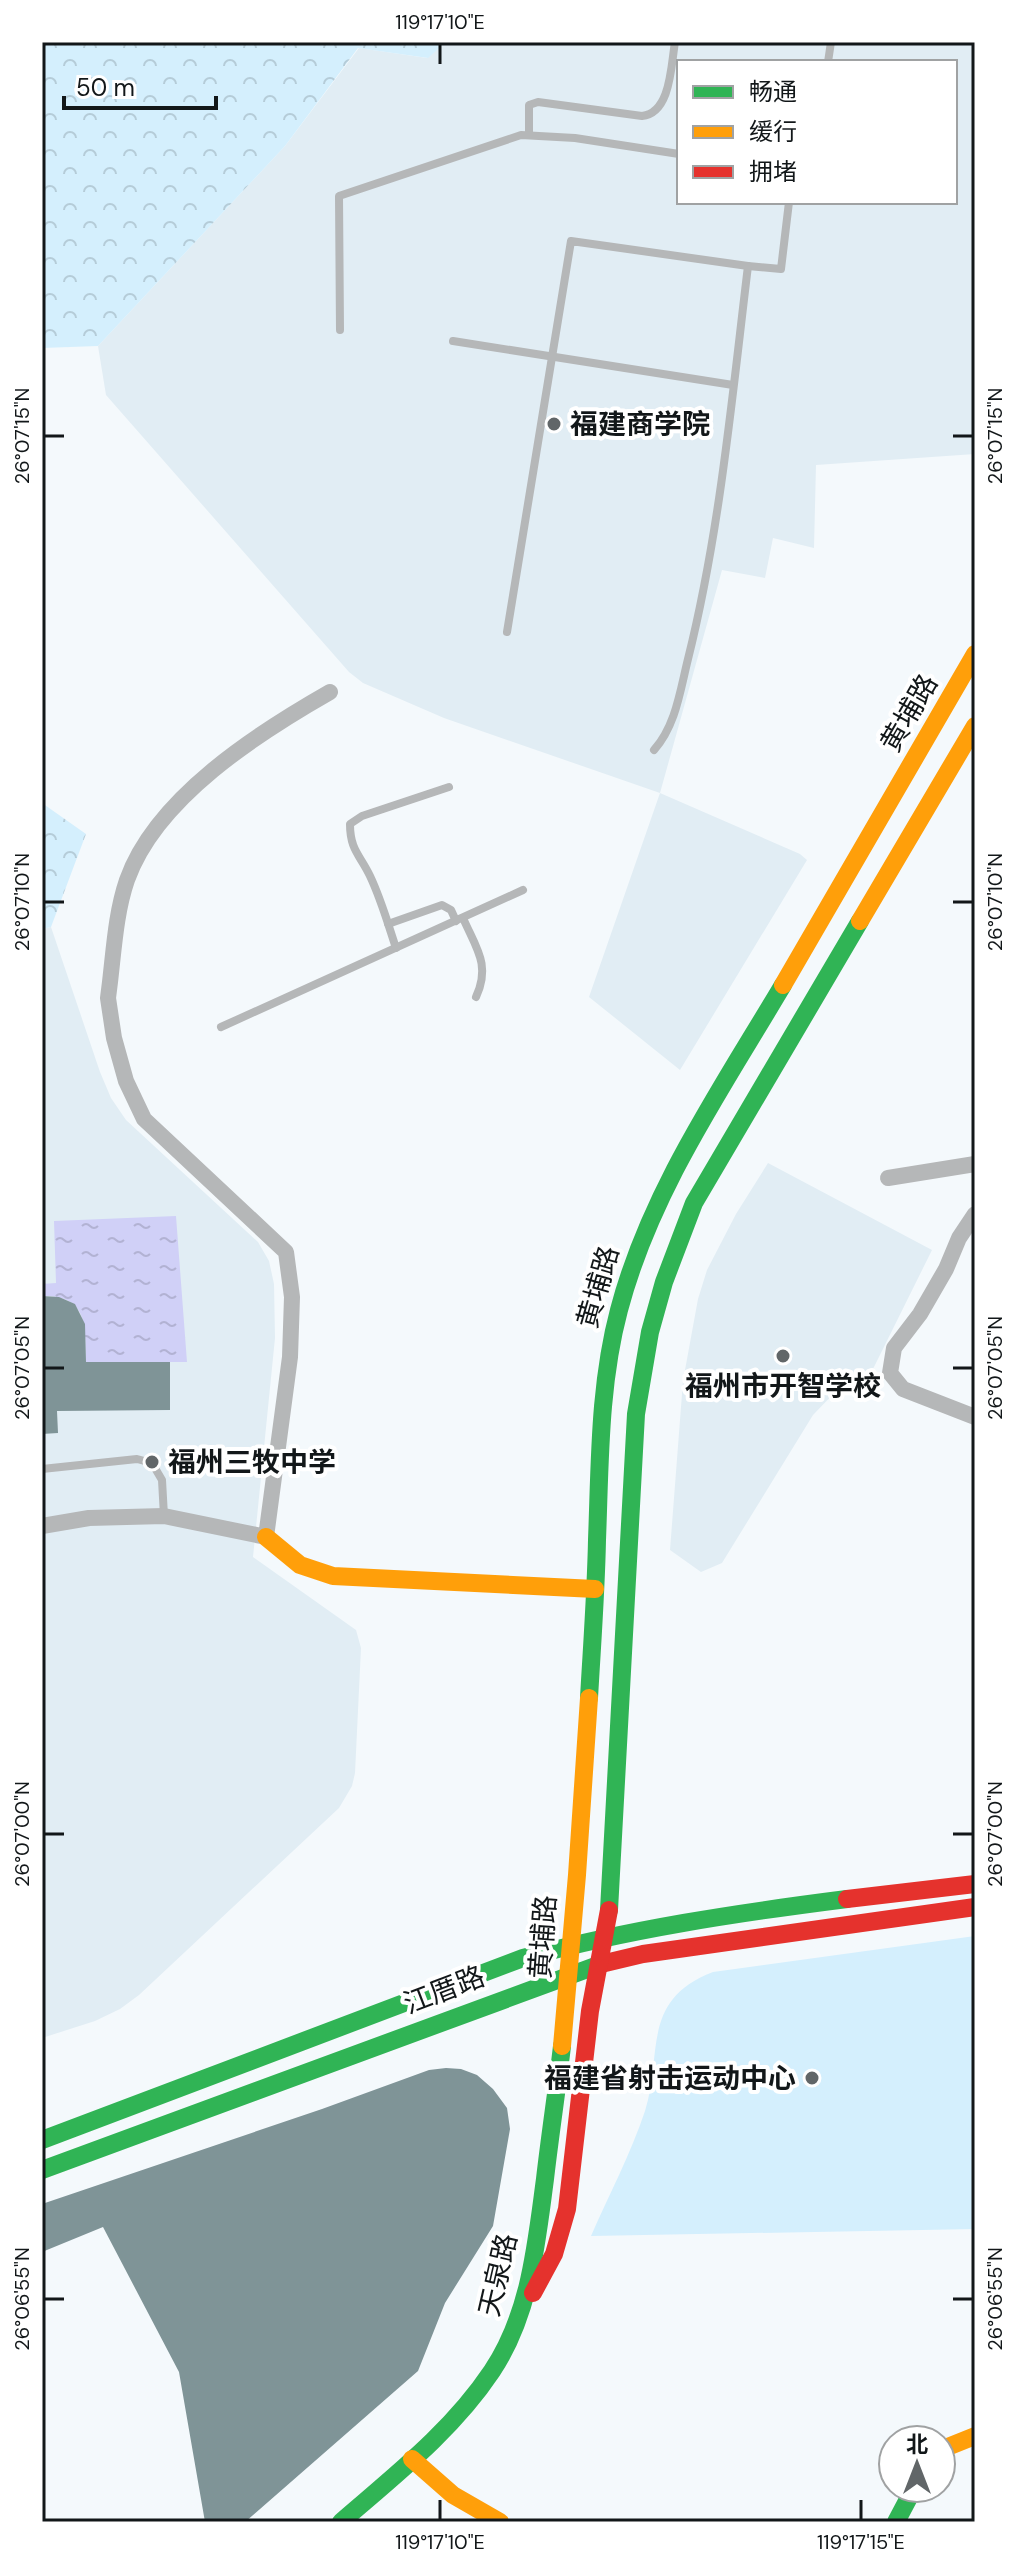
<svg xmlns="http://www.w3.org/2000/svg" width="1017" height="2564" viewBox="0 0 1017 2564" font-family="'DM Sans','Noto Sans SC',sans-serif">
<defs>
<pattern id="forest-crowns" width="20" height="18" patternUnits="userSpaceOnUse" patternTransform="scale(2)"><rect width="20" height="18" fill="#d4effd"/><path d="M2 6a3 3 0 1 1 6 0M12 15a3 3 0 1 1 6 0" fill="none" stroke="#b5ccd8"/></pattern>
<pattern id="water-ripples" width="26" height="14" patternUnits="userSpaceOnUse" patternTransform="scale(2)"><rect width="26" height="14" fill="#d0d0f7"/><path d="M2 4q2-2 4 0t4 0M15 11q2-2 4 0t4 0" fill="none" stroke="#b2b2d3"/></pattern>
</defs>
<rect width="100%" height="100%" fill="#f4f9fc"/>
<g fill="#e1edf4" fill-rule="evenodd">
<path d="M446,42h529v412l-159,11 -2,83 -41,-10 -8,40 -43,-8 -62,223 140,61 7,6 -127,210 -91,-73 71,-204 -216,-75 -81,-35 -14,-11 -243,-277 -8,-49 187,-200 74,-98 68,10zM679,62h276v140h-276z"/>
<path d="M51,927l49,145 11,26 15,22 132,122 11,19 5,23 1,54 -22,219 103,73 5,18 -6,125 -3,13 -13,22 -200,187 -19,14 -25,12 -53,17v-1109z"/>
<path d="M768,1163l164,87 -61,123 -29,-1 -7,10 5,5 -27,28 -91,148 -21,9 -31,-22 13,-169 15,-82 9,-29 29,-56z"/>
</g>
<g fill="url(#forest-crowns)">
<path d="M42,42h404l-18,16 -70,-10 -73,98 -187,200 -56,2z"/>
<path d="M42,803l44,31 -35,93 -9,2z"/>
</g>
<path fill="#d4effd" d="M975,1936v293l-384,7c18,-41 40,-83 54,-125 18,-57 -5,-111 68,-139z"/>
<path fill="url(#water-ripples)" d="M176,1216l11,146h-101c-1,-35 3,-67 -44,-66v-12l14,-1 -2,-62z"/>
<g fill="#7f9497">
<path d="M42,1296l17,1 16,7 10,20 1,38h84v48l-113,1 1,22 -16,1z"/>
<path d="M446,2068l15,1 16,6 16,14 14,19 3,21 -17,97 -48,77 -27,68 -173,151h-40l-26,-150 -76,-145 -61,25v-48l280,-95 107,-39z"/>
</g>
<g fill="none" stroke-linecap="round" stroke-linejoin="round">
<g stroke="#b5b7b8" stroke-width="8">
<path d="M828,62l3,-20"/>
<path d="M529,134v-29l9,-3 104,14c29,-3 29,-51 33,-74"/>
<path d="M748,266l33,3 8,-67"/>
<path d="M340,330l-1,-134 182,-61 54,3 104,16"/>
<path d="M453,341l280,44"/>
<path d="M507,632l64,-391 177,25c-16,131 -28,265 -60,393 -8,32 -12,66 -34,91"/>
<path d="M463,918c13,30 28,47 13,79"/>
<path d="M388,924l54,-19 9,5 5,11"/>
<path d="M396,948c-8,-24 -15,-49 -26,-72 -10,-21 -20,-26 -20,-52l12,-8 87,-29"/>
<path d="M221,1027l302,-137"/>
<path d="M42,1469l95,-10 15,4 10,17 2,36"/>
</g>
<g stroke="#b5b7b8" stroke-width="16">
<path d="M888,1178l87,-14"/>
<path d="M975,1214l-16,24 -13,31 -26,45 -26,34 -4,25 13,16 72,28"/>
<path d="M42,1526l47,-8 75,-2 102,21 24,-180 2,-60 -6,-45 -142,-133 -18,-38 -12,-43 -6,-40 2,-16c4,-34 6,-70 17,-102 29,-82 131,-147 203,-188"/>
</g>
<g stroke="#30b455" stroke-width="18">
<path d="M589,1698c3,-53 7,-106 8,-158 3,-77 2,-155 22,-230 31,-118 103,-222 164,-325"/>
<path d="M609,1910l27,-496 14,-82 14,-50 30,-79 166,-282"/>
<path d="M42,2140l481,-182c107,-29 214,-45 324,-59"/>
<path d="M42,2170l559,-206"/>
<path d="M341,2522c53,-46 111,-91 151,-151 38,-57 44,-125 53,-192 5,-44 12,-89 17,-133"/>
<path d="M896,2522l18,-34"/>
</g>
<g stroke="#ff9f0a" stroke-width="18">
<path d="M860,921l115,-195"/>
<path d="M783,985l192,-331"/>
<path d="M266,1537l34,28 33,11 262,13"/>
<path d="M562,2046l15,-171 12,-177"/>
<path d="M941,2453l4,-5 30,-12"/>
<path d="M412,2459l41,36 47,27"/>
</g>
<g stroke="#e5322d" stroke-width="18">
<path d="M847,1899l128,-15"/>
<path d="M601,1964l42,-10 332,-47"/>
<path d="M533,2293l21,-39 13,-45 23,-198 19,-101"/>
</g>
</g>
<path fill="none" stroke="#121719" stroke-width="3" d="M440,44v20M44,436h20M953,436h20M44,902h20M953,902h20M44,1368h20M953,1368h20M44,1834h20M953,1834h20M44,2299h20M953,2299h20M440,2500v20M861,2500v20"/>
<g fill="#616668" stroke="#fff" stroke-width="3">
<circle cx="554" cy="424" r="8"/>
<circle cx="783" cy="1356" r="8"/>
<circle cx="152" cy="1462" r="8"/>
<circle cx="812" cy="2078" r="8"/>
</g>
<g text-anchor="middle" dominant-baseline="central" stroke-width="8" stroke-linejoin="round" paint-order="stroke">
<g font-size="28" font-weight="bold" fill="#121719" stroke="#fff" text-anchor="start">
<text x="570" y="424">福建商学院</text>
<text x="783" y="1386" text-anchor="middle">福州市开智学校</text>
<text x="168" y="1462">福州三牧中学</text>
<text x="796" y="2078" text-anchor="end">福建省射击运动中心</text>
</g>
<g font-size="28" fill="#121719" stroke="#fff">
<text transform="translate(909 713) rotate(-60)">黄埔路</text>
<text transform="translate(598 1287) rotate(-74)">黄埔路</text>
<text transform="translate(543 1937) rotate(-86)">黄埔路</text>
<text transform="translate(444 1990) rotate(-21)">江厝路</text>
<text transform="translate(498 2275) rotate(-77)">天泉路</text>
</g>
</g>
<rect width="1017" height="2564" fill="none" stroke="#ffffff" stroke-width="88"/>
<rect x="677" y="60" width="280" height="144" fill="#ffffff" stroke="#a0a2a3" stroke-width="2"/>
<rect x="693" y="86" width="40" height="12" fill="#30b455" stroke="#a0a2a3" stroke-width="2"/>
<text x="749" y="100" font-size="24" fill="#121719">畅通</text>
<rect x="693" y="126" width="40" height="12" fill="#ff9f0a" stroke="#a0a2a3" stroke-width="2"/>
<text x="749" y="140" font-size="24" fill="#121719">缓行</text>
<rect x="693" y="166" width="40" height="12" fill="#e5322d" stroke="#a0a2a3" stroke-width="2"/>
<text x="749" y="180" font-size="24" fill="#121719">拥堵</text>
<g transform="translate(917 2464)"><circle r="38" fill="#ffffff" stroke="#a0a2a3" stroke-width="2"/>
<path d="M0-6L14 30L0 20L-14 30Z" fill="#616668"/>
<text y="-12" font-size="22" font-weight="bold" text-anchor="middle" fill="#121719">北</text>
</g>
<path d="M64 96v12h152v-12" fill="none" stroke="#121719" stroke-width="4"/>
<text x="76" y="96" font-size="24" fill="#121719" stroke="#ffffff" stroke-width="6" paint-order="stroke">50 m</text>
<rect x="44" y="44" width="929" height="2476" fill="none" stroke="#121719" stroke-width="3"/>
<g font-size="20" text-anchor="middle" fill="#121719">
<text x="440" y="29">119°17'10"E</text>
<text transform="translate(22 436) rotate(-90)" y="7">26°07'15"N</text>
<text transform="translate(995 436) rotate(-90)" y="7">26°07'15"N</text>
<text transform="translate(22 902) rotate(-90)" y="7">26°07'10"N</text>
<text transform="translate(995 902) rotate(-90)" y="7">26°07'10"N</text>
<text transform="translate(22 1368) rotate(-90)" y="7">26°07'05"N</text>
<text transform="translate(995 1368) rotate(-90)" y="7">26°07'05"N</text>
<text transform="translate(22 1834) rotate(-90)" y="7">26°07'00"N</text>
<text transform="translate(995 1834) rotate(-90)" y="7">26°07'00"N</text>
<text transform="translate(22 2299) rotate(-90)" y="7">26°06'55"N</text>
<text transform="translate(995 2299) rotate(-90)" y="7">26°06'55"N</text>
<text x="440" y="2549">119°17'10"E</text>
<text x="861" y="2549">119°17'15"E</text>
</g>
</svg>
